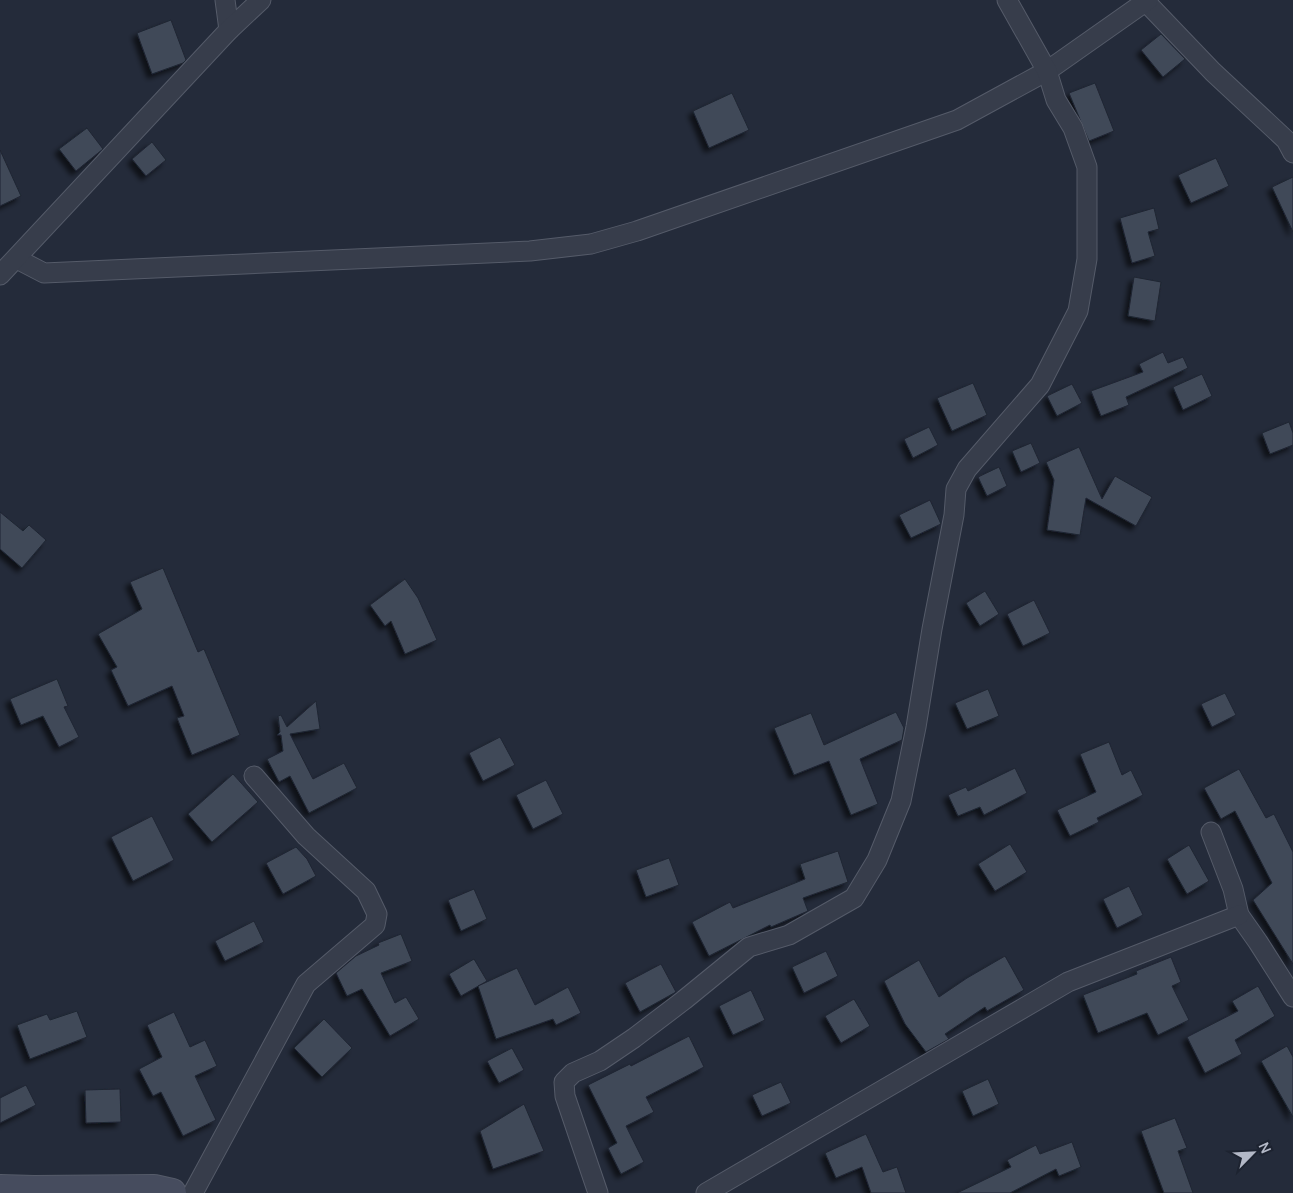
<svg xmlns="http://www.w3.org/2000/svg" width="1293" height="1193" viewBox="0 0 1293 1193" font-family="Manrope,sans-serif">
<defs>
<filter id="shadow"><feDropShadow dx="-4.5" dy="4.5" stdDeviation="2.5" flood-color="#0009"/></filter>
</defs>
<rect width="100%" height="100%" fill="#242b3a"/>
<g fill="#404959" stroke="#1f2532" filter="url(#shadow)">
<path d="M171,20l15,40 -3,3 -31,11 -15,-41z"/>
<path d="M1161,34l24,25 -22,18 -22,-27z"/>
<path d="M1095,83l19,48 -25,10 -20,-48z"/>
<path d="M732,93l17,37 -40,18 -16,-37z"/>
<path d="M87,128l16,21 -27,22 -17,-22z"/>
<path d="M152,142l14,18 -20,16 -14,-17z"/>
<path d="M0,150l21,46 -21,10z"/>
<path d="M1216,158l13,28 -38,17 -13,-28z"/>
<path d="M1293,177v55l-21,-45z"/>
<path d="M1154,208l5,21 -11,3 7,24 -23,7 -12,-45z"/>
<path d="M1134,277l27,5 -6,39 -27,-5z"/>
<path d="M1163,352l5,11 15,-6 5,11 -62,29 3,8 -28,11 -10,-25 52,-19 -4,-8z"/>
<path d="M1202,374l10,22 -29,14 -10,-23z"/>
<path d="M973,383l14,32 -35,16 -15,-33z"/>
<path d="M1072,384l10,19 -25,13 -10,-20z"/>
<path d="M1289,422l4,11v12l-23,9 -8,-21z"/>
<path d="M929,427l9,18 -25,13 -9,-19z"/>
<path d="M1031,443l9,20 -19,9 -9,-21z"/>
<path d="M1079,447l23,52 13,-23 37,21 -16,29 -50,-28 -6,37 -33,-5 7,-50 -8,-18z"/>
<path d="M999,467l8,19 -20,10 -9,-19z"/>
<path d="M930,500l11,24 -30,14 -12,-23z"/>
<path d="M0,512l23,19 6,-6 17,15 -24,28 -22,-19z"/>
<path d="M163,568l35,84 6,-3 36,86 -48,20 -15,-37 7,-2 -12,-30 -44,20 -17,-36 6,-3 -19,-33 44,-25 -12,-27z"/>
<path d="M405,579l13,19 19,42 -32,14 -14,-33 -6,5 -15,-21z"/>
<path d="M985,591l14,23 -19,12 -14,-23z"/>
<path d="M1034,600l16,33 -27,13 -16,-32z"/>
<path d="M57,679l11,27 -4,1 15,30 -20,10 -16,-31 -22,9 -11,-26z"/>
<path d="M988,689l11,27 -32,13 -12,-26z"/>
<path d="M1225,693l11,22 -24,12 -11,-23z"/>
<path d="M316,701l4,28 -30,5 23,45 31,-16 13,25 -48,25 -19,-37 -11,6 -12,-23 16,-8 -2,-16h-4l3,-3 -2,-16 3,-1 6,12z"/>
<path d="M896,712l8,16 -2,12 -42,19 18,45 -27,11 -22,-54 -35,14 -20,-47 37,-15 13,32z"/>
<path d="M500,737l15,28 -32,16 -14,-28z"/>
<path d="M1109,742l13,33 9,-5 12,25 -46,23 2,4 -29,14 -13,-26 39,-18 -16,-38z"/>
<path d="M1015,768l12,25 -43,22 -4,-8 -22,9 -10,-21 18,-8 2,4z"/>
<path d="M1239,769l27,49 8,-4 19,38v112l-40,-64 19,-17 -37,-72 -14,8 -17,-31z"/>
<path d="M233,774l25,28 -46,40 -24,-28z"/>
<path d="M546,780l17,34 -30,15 -17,-34z"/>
<path d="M152,816l22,44 -41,21 -22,-44z"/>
<path d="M1010,844l17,28 -32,19 -17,-27z"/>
<path d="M1189,845l20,36 -22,13 -20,-35z"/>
<path d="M296,847l11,12 9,17 -33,18 -17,-31z"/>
<path d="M838,851l10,31 -45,16 5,13 -37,16 -1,-2 -61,31 -17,-34 38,-20 3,6 72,-29 -5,-15z"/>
<path d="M669,858l10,27 -33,12 -10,-27z"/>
<path d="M1129,886l14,29 -26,13 -14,-29z"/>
<path d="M474,889l13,30 -26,12 -13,-31z"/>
<path d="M254,921l10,21 -39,19 -10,-20z"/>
<path d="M401,934l11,27 -31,12 14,30 11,-6 13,22 -29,17 -28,-47 -15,7 -11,-23 20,-17 23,-11 -1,-2z"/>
<path d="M826,951l12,25 -34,17 -12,-26z"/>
<path d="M1005,956l19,34 -37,21 -2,-4 -40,27 4,5 -23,13 -21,-28 -21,-43 35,-21 20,37 28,-19z"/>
<path d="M1171,957l10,25 -9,4 17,34 -31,15 -11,-22 -49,20 -15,-38 54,-21 -1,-3z"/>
<path d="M474,959l13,22 -26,15 -12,-22z"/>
<path d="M661,964l15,28 -36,20 -15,-29z"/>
<path d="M517,968l18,37 33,-18 13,26 -25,12 -3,-6 -57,20 -18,-53z"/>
<path d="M1258,986l17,30 -40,24 7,14 -37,19 -18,-36 51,-26 -6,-10z"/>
<path d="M751,990l14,30 -32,15 -14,-29z"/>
<path d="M854,999l16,27 -29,17 -16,-27z"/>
<path d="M77,1011l10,26 -57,22 -13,-34 30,-11 3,6z"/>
<path d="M174,1012l16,35 15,-7 12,26 -22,10 21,44 -33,16 -22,-44 -8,4 -14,-27 23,-12 -15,-32z"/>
<path d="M324,1019l28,29 -30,29 -28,-29z"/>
<path d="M689,1036l15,31 -58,30 8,15 -28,14 18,36 -23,12 -13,-26 9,-5 -29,-58 42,-21 1,2z"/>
<path d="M1287,1046l6,11v60l-32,-56z"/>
<path d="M512,1048l12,22 -25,13 -12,-22z"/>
<path d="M988,1079l11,25 -26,12 -11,-25z"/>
<path d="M781,1082l10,21 -29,13 -10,-21z"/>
<path d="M26,1085l10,20 -36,18v-25z"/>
<path d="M120,1089l1,33 -35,1 -1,-33z"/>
<path d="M524,1104l20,47 -51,18 -13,-38z"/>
<path d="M1175,1118l12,30 -9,3 15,42h-29l-23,-62z"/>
<path d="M866,1134l17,38 14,-5 9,26h-35l-9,-26 -26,11 -11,-25z"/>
<path d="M1072,1142l9,25 -22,9 -3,-7 -46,24h-53l54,-26 -4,-7 29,-15 4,9z"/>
</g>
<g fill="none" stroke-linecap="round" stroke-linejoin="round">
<defs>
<g id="minor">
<path d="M225,0l4,30"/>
<path d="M1146,2l67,70 73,68 7,13"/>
<path d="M17,259l27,14 486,-22 61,-7 46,-13 320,-111 90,-49 101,-71"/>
<path d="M0,275l229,-245 32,-30"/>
<path d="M1211,832l22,57 6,26 19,27 35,55"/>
<path d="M193,1193l113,-209 69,-59 2,-11 -11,-23 -60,-55 -52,-60"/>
<path d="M598,1193l-33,-97 -1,-14 9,-9 27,-12 34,-23 50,-38 65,-53 40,-12 65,-37 23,-38 24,-59 15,-74 16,-98 22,-114 2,-26 11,-20 73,-84 38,-74 9,-52v-92l-14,-39 -17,-28 -9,-29 -40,-71"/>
<path d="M706,1193l362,-211 171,-67"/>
</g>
<path id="secondary" d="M0,1189l34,1 120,-1 18,4"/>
</defs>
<use href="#minor" stroke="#555b69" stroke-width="21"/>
<use href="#secondary" stroke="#555b69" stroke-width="30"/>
<use href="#minor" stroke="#373d4b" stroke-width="19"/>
<use href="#secondary" stroke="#464c5e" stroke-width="28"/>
</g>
<g transform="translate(1253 1153) rotate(66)" stroke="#1d2330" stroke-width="4" paint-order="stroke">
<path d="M0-4L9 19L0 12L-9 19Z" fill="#b3b8c6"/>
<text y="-8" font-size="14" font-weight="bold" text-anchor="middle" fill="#b3b8c6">N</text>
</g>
</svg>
